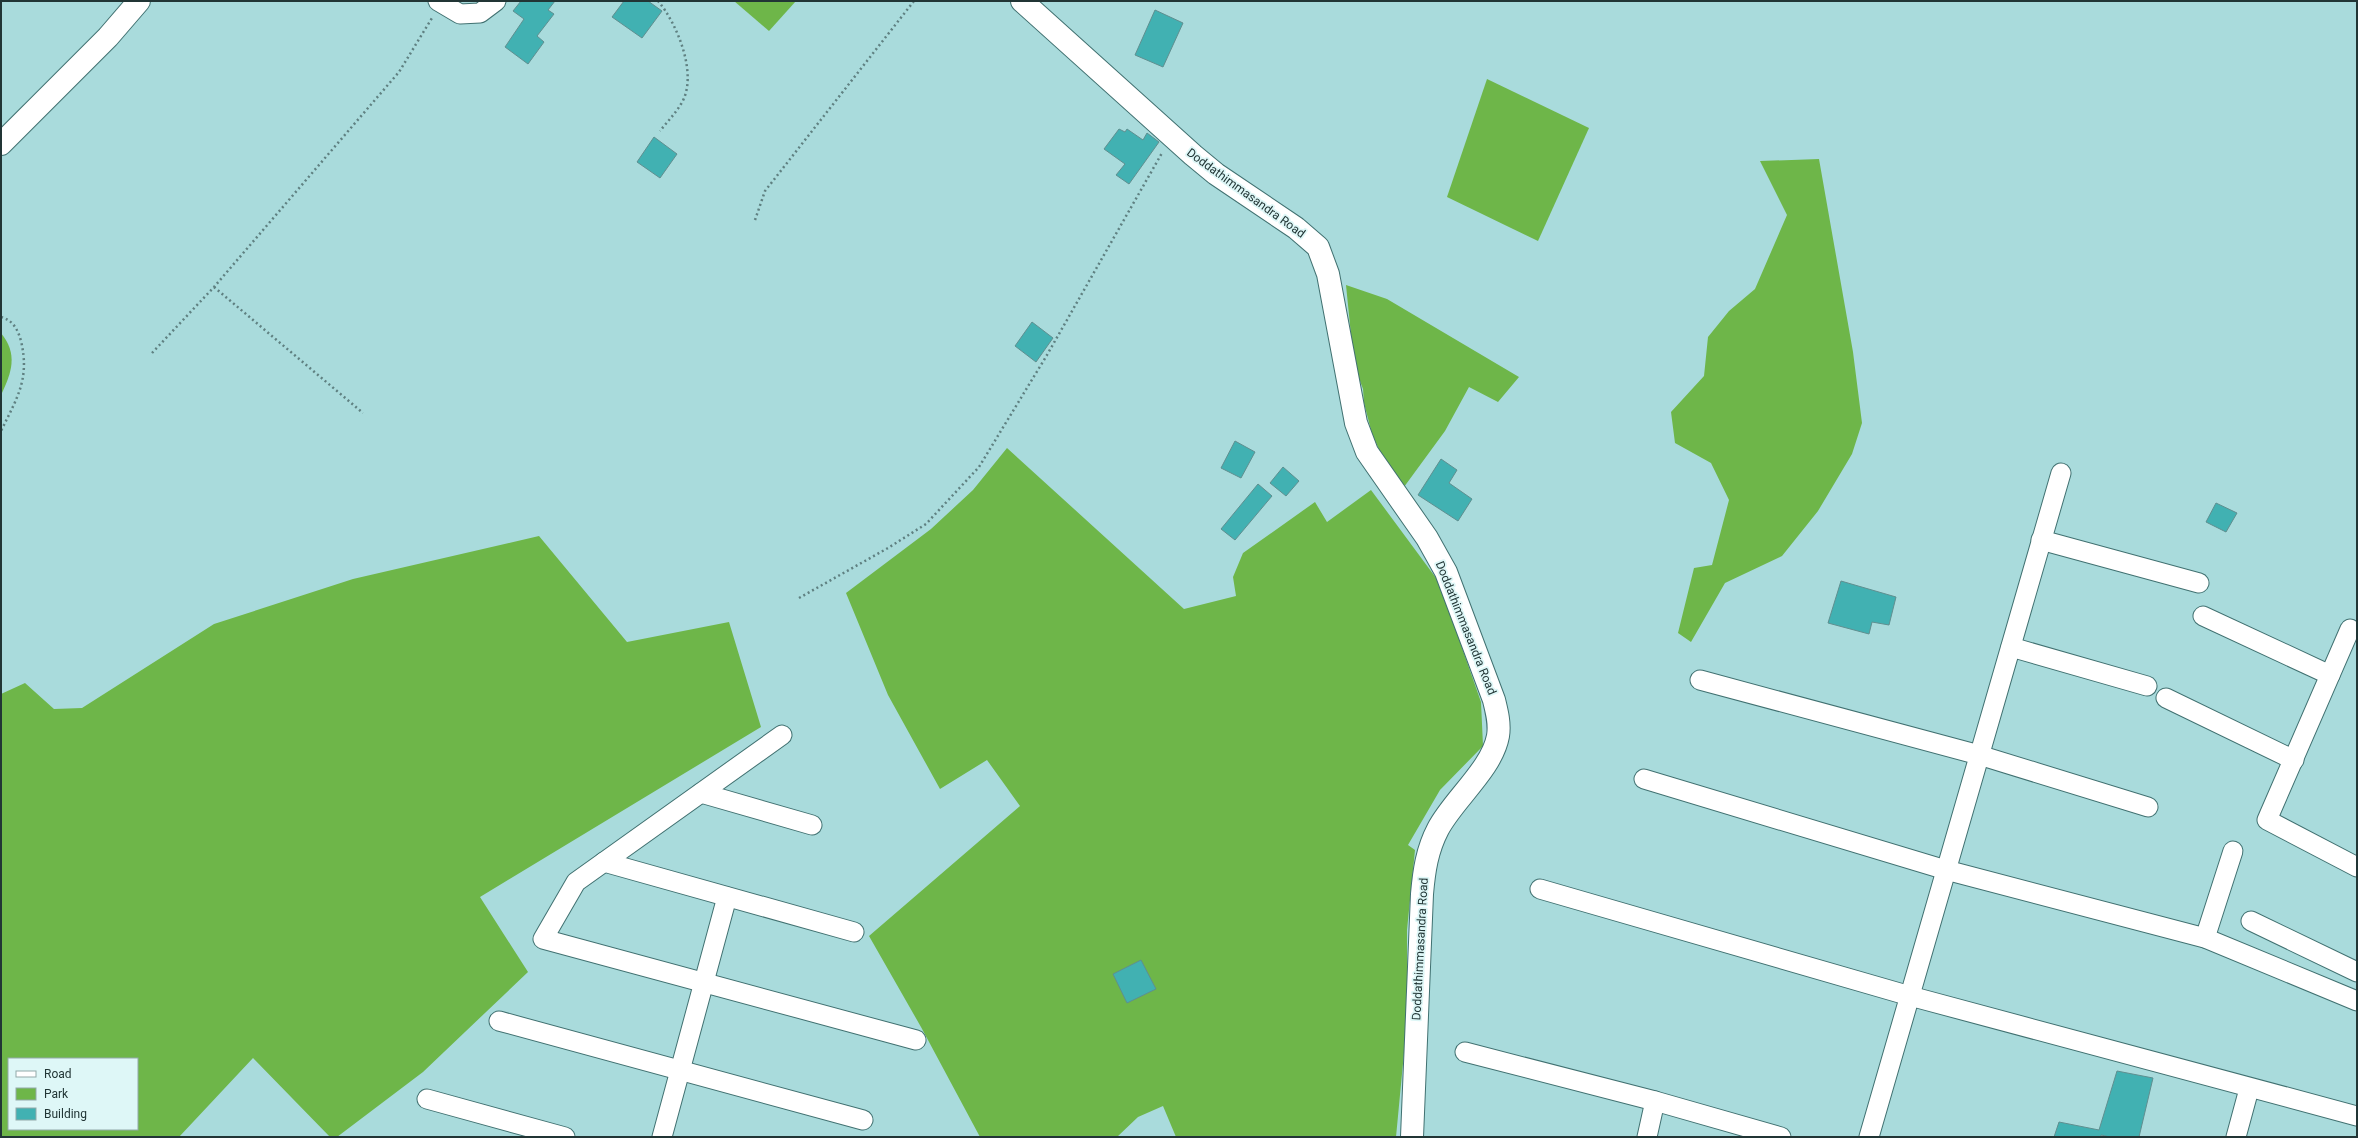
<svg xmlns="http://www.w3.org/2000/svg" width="2358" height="1138" viewBox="0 0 2358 1138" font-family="Roboto,sans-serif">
<rect width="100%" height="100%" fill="#a9dbdc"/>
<g fill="#6eb649" fill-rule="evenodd">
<path d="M734,1h62l-27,30z"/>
<path d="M1487,79l102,49 -51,113 -91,-44z"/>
<path d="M1819,159l34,193 9,71 -10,31 -34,57 -36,45 -57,27 -34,59 -13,-9 16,-65 18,-3 17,-65 -18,-37 -36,-20 -4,-31 33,-36 4,-39 21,-26 26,-22 32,-74 -27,-54z"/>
<path d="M1346,285l41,14 132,78 -21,25 -29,-15 -24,44 -41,56 -22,-31 -10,-22 -8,-31 -1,-14 -9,-24z"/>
<path d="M1,333c17,21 11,39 0,62z"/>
<path d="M1007,448l177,161 52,-13 -3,-19 10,-24 72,-51 12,20 44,-32 68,92 42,120 2,44 -43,44 -32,55 7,5 -8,80v91l-11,116h-220l-13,-31 -25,11 -21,20h-137l-59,-110 -52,-91 151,-130 -33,-46 -47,29 -52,-94 -42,-102 85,-64 42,-39z"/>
<path d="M539,536l88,106 102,-20 32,105 -281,170 48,75 -105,100 -86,65h-7l-77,-79 -74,79h-178v-443l24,-11 29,26 28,-1 132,-84 139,-45zM9,1059h128v70h-128z"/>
</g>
<g fill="#41b1b2" stroke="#5f8f90">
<path d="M521,1h34l-7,9 6,4 -17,22 7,6 -16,22 -23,-17 19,-28 -11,-8z"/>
<path d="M624,1h24l14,10 -20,27 -30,-21z"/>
<path d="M1155,10l28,13 -20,44 -28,-12z"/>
<path d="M1119,129l6,3 2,-3 16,11 4,-7 12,9 -30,42 -13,-9 9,-11 -21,-15z"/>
<path d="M654,137l23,17 -17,24 -23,-16z"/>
<path d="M1032,322l21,16 -17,24 -21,-16z"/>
<path d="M1235,441l20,11 -14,26 -20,-10z"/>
<path d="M1441,459l16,11 -8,13 23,16 -14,22 -40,-26z"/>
<path d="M1283,467l16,14 -13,15 -16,-13z"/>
<path d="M1258,484l14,12 -37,44 -14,-11z"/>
<path d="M2216,503l21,10 -11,19 -20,-10z"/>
<path d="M1841,581l55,16 -7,28 -17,-3 -3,12 -41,-11z"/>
<path d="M1141,960l15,29 -29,14 -14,-29z"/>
<path d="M2117,1071l36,7 -14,59h-29l-9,-2v2h-47l5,-15 40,8z"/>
</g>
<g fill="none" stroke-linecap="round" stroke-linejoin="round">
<defs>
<g id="street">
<path d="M438,1l22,13 20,-1 16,-12"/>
<path d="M2041,540l158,43"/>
<path d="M2203,616l127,59"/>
<path d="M2350,629l-83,191 90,47"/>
<path d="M2011,647l136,39"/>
<path d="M1700,680l279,75 169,52"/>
<path d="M2166,698l128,62"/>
<path d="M782,735l-206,147 -33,57 373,101"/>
<path d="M1644,779l302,91 259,68 152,63"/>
<path d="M701,793l111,32"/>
<path d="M604,862l250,70"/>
<path d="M1540,889l370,107 447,120"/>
<path d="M2251,921l106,51"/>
<path d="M2205,938l28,-87"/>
<path d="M499,1021l364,99"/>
<path d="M1465,1052l190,49 126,36"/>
<path d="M427,1099l138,38"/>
<path d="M662,1137l65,-240"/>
<path d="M1647,1137l8,-36"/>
<path d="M1869,1137l192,-664"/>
<path d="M2236,1137l13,-48"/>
</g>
<g id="secondary">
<path d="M1022,1l171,154 23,19 80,54 22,19 10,27 28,149 11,29 60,86 19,34 48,128c3,12 6,24 4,36 -6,33 -45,64 -60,93 -11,21 -14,42 -16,65l-10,243"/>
<path d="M1,144l107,-107 31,-36"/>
</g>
</defs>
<use href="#street" stroke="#417171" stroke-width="21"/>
<use href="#secondary" stroke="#417171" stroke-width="24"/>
<g stroke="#5f8081" stroke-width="2.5" stroke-dasharray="2 3" stroke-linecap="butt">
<path d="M658,1c19,22 41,75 23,103 -6,10 -14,18 -21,27"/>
<path d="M755,220l10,-29 149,-190"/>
<path d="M214,287l149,126"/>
<path d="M1,317c12,3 17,13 20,24 9,38 -4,57 -20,90"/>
<path d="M152,353l62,-66 185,-215 33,-54"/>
<path d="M799,598l89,-50 38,-24 53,-57 68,-112 115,-202"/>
</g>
<use href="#street" stroke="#fff" stroke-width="19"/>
<use href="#secondary" stroke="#fff" stroke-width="22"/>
</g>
<g text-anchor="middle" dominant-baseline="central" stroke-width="3.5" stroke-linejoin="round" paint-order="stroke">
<g font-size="12" fill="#213535" stroke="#def7f7">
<text transform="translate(1246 193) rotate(36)">Doddathimmasandra Road</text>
<text transform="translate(1466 628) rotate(68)">Doddathimmasandra Road</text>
<text transform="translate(1420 949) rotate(-87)">Doddathimmasandra Road</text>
</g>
</g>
<rect width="2358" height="1138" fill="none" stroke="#213535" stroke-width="4"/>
<rect x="8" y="1058" width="130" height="72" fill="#def7f7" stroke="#92a9a9"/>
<rect x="16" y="1071" width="20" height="6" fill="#ffffff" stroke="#92a9a9"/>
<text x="44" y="1078" font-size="12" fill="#213535">Road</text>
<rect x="16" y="1088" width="20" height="12" fill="#6eb649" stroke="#92a9a9"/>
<text x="44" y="1098" font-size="12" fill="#213535">Park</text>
<rect x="16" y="1108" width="20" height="12" fill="#41b1b2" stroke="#92a9a9"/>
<text x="44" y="1118" font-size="12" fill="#213535">Building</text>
</svg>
